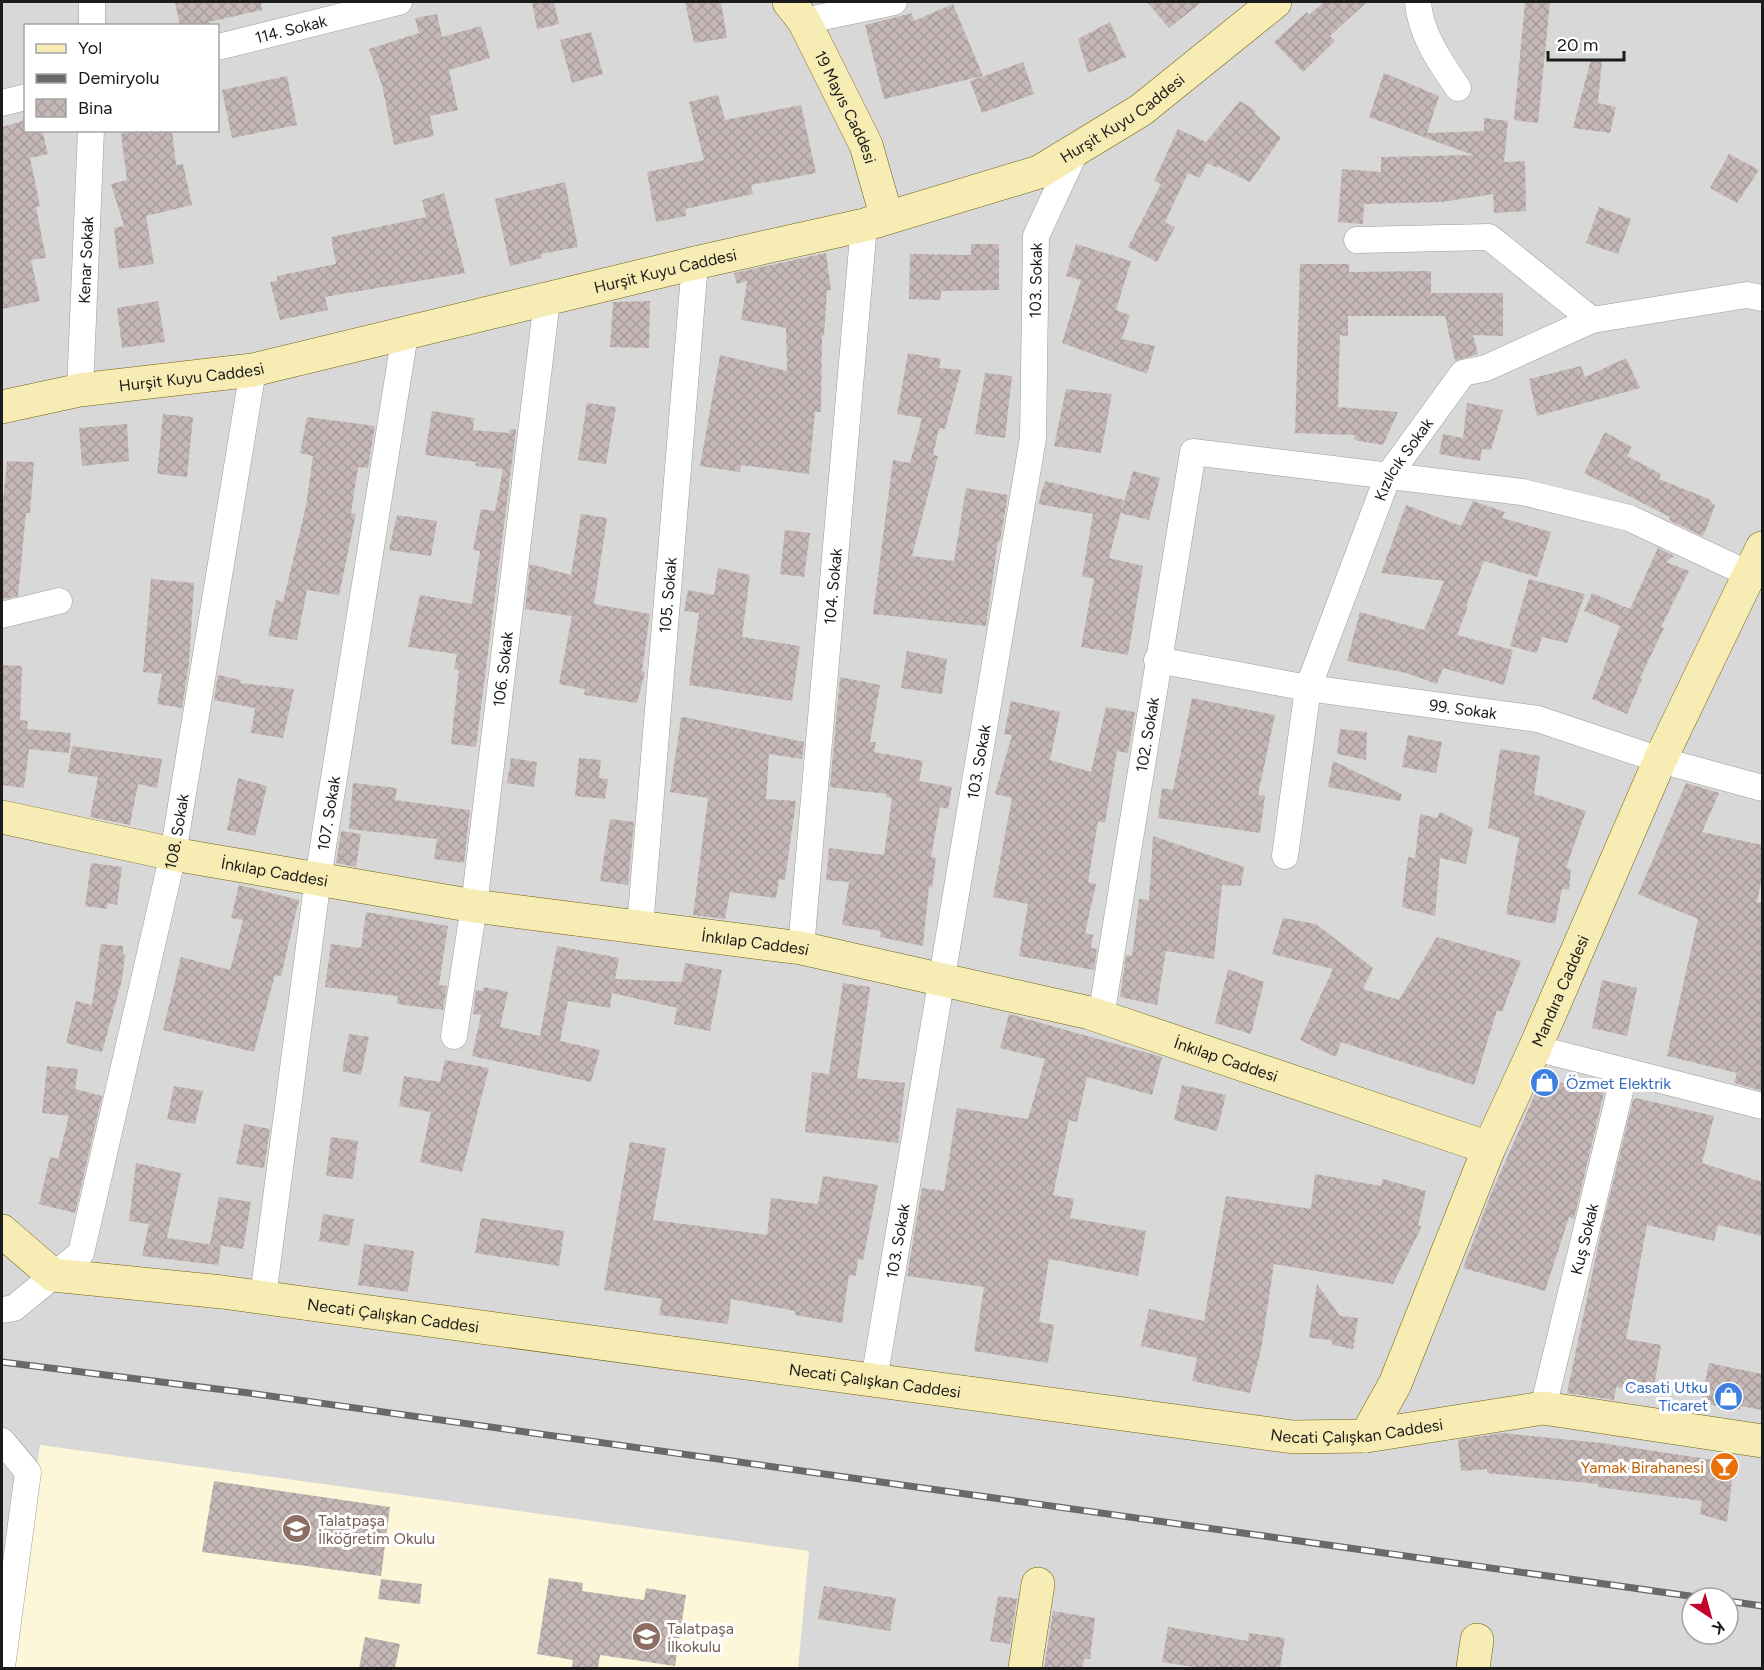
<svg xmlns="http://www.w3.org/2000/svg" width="1764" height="1670" viewBox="0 0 1764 1670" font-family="Figtree,sans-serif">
<defs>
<pattern id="building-cross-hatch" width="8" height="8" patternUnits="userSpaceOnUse" patternTransform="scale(1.5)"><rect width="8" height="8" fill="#c4b7b5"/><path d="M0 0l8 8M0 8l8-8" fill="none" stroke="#a89d9b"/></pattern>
</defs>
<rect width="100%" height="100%" fill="#ede6e1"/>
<path fill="#d9d8d9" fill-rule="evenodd" d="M2,2h1760v1666h-1760zM26,26h192v104h-192zM1692,1598h36v36h-36z"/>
<path fill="#fef6d9" d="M40,1445l769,106 -11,117h-780l-9,-8z"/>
<g fill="url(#building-cross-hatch)">
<path d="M175,2h86l1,8 -53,12 1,4h-30z"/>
<path d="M532,2h22l5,22 -22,5z"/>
<path d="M685,2h36l6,36 -33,5z"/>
<path d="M1147,2h55l-33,26z"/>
<path d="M1324,2h43l-37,34 5,5 -32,31 -29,-30 33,-30 2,3z"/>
<path d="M1525,2h25l-12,121 -24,-3z"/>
<path d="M953,4l30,72 -99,23 -19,-74 47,-12 2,8z"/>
<path d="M437,14l5,23 39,-11 9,32 -41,12 9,40 -28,6 4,20 -40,9 -12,-60 -13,-36 50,-16 -4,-15z"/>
<path d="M1110,22l16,35 -38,16 -10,-34z"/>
<path d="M591,32l12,42 -31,9 -12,-43z"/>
<path d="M1591,59l11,2 -4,42 18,4 -6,26 -37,-5z"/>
<path d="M1023,62l11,32 -52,19 -12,-32z"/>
<path d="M1384,73l55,23 -12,37 57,-2v-13l24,3 -4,41 21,-1 1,50 -32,2 -1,-19 -51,8 -78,2 -1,20 -25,-2 4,-53 39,3v-15l92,-2 -104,-38z"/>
<path d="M287,76l10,49 -65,13 -10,-48z"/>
<path d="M718,95l7,25 76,-15 15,68 -65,12 2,9 -68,15 1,7 -30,6 -9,-50 57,-12 -15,-58z"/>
<path d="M1240,101l16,10 -2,2 27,25 -31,44 -32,-16 -1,2 -10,-5 -7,15 -12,-5 -23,49 10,5 -18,35 -29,-15 33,-63 -7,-3 24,-52 28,13z"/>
<path d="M26,120v10h16l6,24 -18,4 10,48 -4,1 10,51 -15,2 9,41 -38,8v-182z"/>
<path d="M133,130h39l4,35 7,-1 9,41 -46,11 8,48 -35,5 -5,-41 10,-2 -13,-42 16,-4 -6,-46z"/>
<path d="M1729,154l30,16 -22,33 -27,-15z"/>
<path d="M565,182l13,65 -37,7 1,4 -32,8 -15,-67z"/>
<path d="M444,193l21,80 -140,24 3,13 -48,10 -10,-38 7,-1v-5l59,-12 -5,-27 95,-20 -4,-17z"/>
<path d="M1599,207l32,12 -13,35 -32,-11z"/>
<path d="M971,244h28v46l-58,1 -1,9 -31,-1 1,-45 61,1z"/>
<path d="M1076,244l55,17 -15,49 14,5 -8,24 33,7 -8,28 -85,-31 19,-63 -15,-4z"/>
<path d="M826,253l5,37h-4l-3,46 -2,-1 -1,77h-6l-6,62 -68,-9 -1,7 -40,-6 20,-111 67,16 -1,-43 -45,-8 6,-39 -10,3 -3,-11z"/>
<path d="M1300,264h49v8l82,-1v22h72v43l-30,-1 5,19 -23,7 -10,-45h-97v20l-8,-1 -2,72 60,5 -15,33 -29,-5 1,-5 -60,-2z"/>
<path d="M158,301l7,41 -43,6 -5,-40z"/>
<path d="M650,301l-1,47 -39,-1 3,-45z"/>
<path d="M908,353l33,6 -2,9 22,2 -16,59 -6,-1 -6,27 5,1 -26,100 42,5 12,-73 42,7 -8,47 -2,-1 -12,85 -113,-12 20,-154 17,3 12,-45 -25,-4z"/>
<path d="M1626,358l14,30 -103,28 -8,-37 52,-13 4,11z"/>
<path d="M985,373l27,3 -7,62 -30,-4z"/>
<path d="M1066,389l46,5 -11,59 -47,-7z"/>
<path d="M587,403l29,4 -10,57 -28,-4z"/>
<path d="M1467,403l36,7 -12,40 -9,-1 -2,12 -41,-7 4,-20 20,4z"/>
<path d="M432,411l42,7 -1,12 36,3 1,-4 6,1 -40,317 -25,-3 8,-74 -5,-1 3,-15 -49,-7 12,-52 52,9 8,-53 -7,-1 8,-41 14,2 8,-42 -28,-3 1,-4 -51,-7z"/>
<path d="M163,414l30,3 -6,60 -30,-3z"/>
<path d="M307,417l68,9 -7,42 -10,-1 -7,46 5,1 -17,81 -32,-5 -10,50 -29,-4 8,-36 7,2 23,-96 7,-50 -13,-3z"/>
<path d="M127,424l2,37 -47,5 -3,-38z"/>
<path d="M1605,432l27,15 -5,9 34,18 -2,5 50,20 6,7 -11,28 -2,2 -33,-16 1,-3 -86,-44z"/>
<path d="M7,461l27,1 -4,51h-4l-8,83 -16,4v-88z"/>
<path d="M1133,471l27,7 -11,42 -28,-7z"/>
<path d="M1045,481l79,19 -15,58 34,8 -15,89 -47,-8 13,-69 -12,-1 11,-63 -55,-10z"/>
<path d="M1473,501l32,11 -3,6 49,14 -14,45 -53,-16 -18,45h2l-11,29 56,15 -9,35 -61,-17 -6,16 -31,-11 -59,-12 13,-49 64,18 20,-49 -63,-8 25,-68 55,21z"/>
<path d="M581,514l26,4 -13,86 56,10 -8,57 3,1 -8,31 -53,-8 1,-6 -26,-5 13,-68 -47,-7 5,-45 41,11z"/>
<path d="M397,515l40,6 -6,35 -42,-6z"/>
<path d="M785,530l25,3 -6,44 -24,-3z"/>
<path d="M1658,548l16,8 -8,6 23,9 -28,56 3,1 -24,50 2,1 -15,35 -35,-15 28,-73 -36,-15 8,-18 38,16z"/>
<path d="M718,568l32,7 -8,62 58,9 -8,55 -103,-16 10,-72 -15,-2 4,-21 26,5z"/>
<path d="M151,579l43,4 -5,80 -7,45 -25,-4 5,-30 -19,-2z"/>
<path d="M1529,579l56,15 -18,49 -25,-6 -5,16 -27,-7z"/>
<path d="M907,651l40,8 -5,35 -41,-6z"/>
<path d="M2,665l20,1 -2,54 8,1 -1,8 44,4 -2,20 -40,-4 -5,39 -22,-3z"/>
<path d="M218,675l23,5 -1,3 54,6 -11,49 -32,-5 4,-25 -41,-8z"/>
<path d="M840,677l40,8 -10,57h6l-2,10 49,9 -4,20 33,6 -4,22 -8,-2 -9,50 5,1 -4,29h-3l-6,59 -43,-9 1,-6 -39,-6 7,-43 -23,-2 3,-32 55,7 8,-57 -6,-1 1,-3 -57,-7z"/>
<path d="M1192,698l83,17 -17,80 7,1 -5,37 -102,-15 4,-30 11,2z"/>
<path d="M1011,701l49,11 -10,48 41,12 15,-65 29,5 -7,41 -11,-2 -12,72 -7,-2 -10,61 8,2 -11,49 8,2 -2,13 6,1 -3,21 -75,-14 9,-52 -35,-7 19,-99 -17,-4 17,-59 -8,-1z"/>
<path d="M684,717l120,25 -2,17 -33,-5 -3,45 30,2 -11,79 -6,-1 -3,19 -46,-6 -5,27 -32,-4 15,-117 -38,-6 11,-74z"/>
<path d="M1340,729l27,3 -1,28 -29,-6z"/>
<path d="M1408,735l34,7 -6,31 -34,-6z"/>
<path d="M72,746l90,13 -5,29 -19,-4 -8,41 -40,-8 8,-40 -30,-4z"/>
<path d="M1500,749l40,7 -6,38 52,17 -20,57 5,1 -2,21 -7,-1 -7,35 -49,-10 13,-76 -31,-10z"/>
<path d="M511,758l26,4 -3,25 -27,-4z"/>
<path d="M579,758l22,2 -2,18 9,1 -3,20 -30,-3z"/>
<path d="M1333,761l69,33 -2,7 -72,-14z"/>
<path d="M238,778l29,8 -12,50 -28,-6z"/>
<path d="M353,783l44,5 -2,12 75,10 -6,53 -30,-4 3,-20 -88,-10z"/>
<path d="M1686,783l33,10 -17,39 60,13v33l-5,24 5,1v188l-28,-8 3,-10 -70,-17 31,-137 -60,-25z"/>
<path d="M1440,812l33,16 -7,36 -26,-6 -5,58 -33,-9 6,-50 7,1 5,-44 17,4z"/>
<path d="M610,819l24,3 -6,63 -28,-4z"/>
<path d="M341,831l20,3 -5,33 -20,-4z"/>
<path d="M1153,836l91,31 -3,19 -19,-1 -8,74 -48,-8 -9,54 -37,-8 6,-42 6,1 7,-57 10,1z"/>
<path d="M91,863l31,4 -5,38 -9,-2 -1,6 -22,-3z"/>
<path d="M239,885l60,15 -18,76 -6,-1 -21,77 -91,-22 18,-73 49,13 13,-50 -12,-2z"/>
<path d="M366,912l82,14 -9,59 8,1 -4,24 -46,-6 1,-8 -73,-9 6,-43 30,4z"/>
<path d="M1283,918l33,6 57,44 -10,21 36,11 38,-63 84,24 -19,51 -5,-2 -23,75 -133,-43 -5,15 -36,-17 33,-71 -61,-15z"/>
<path d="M101,944l22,2v8l2,1 -3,25 -20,72 -36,-9 10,-42 16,4z"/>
<path d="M557,946l62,12 -4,21 67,3 3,-19 37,7 -12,61 -36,-7 3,-16 -65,-15 -2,15 -42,-7 -8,40 40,9 -9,32 -119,-26 9,-41 -8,-1 3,-24 7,1 1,-4 24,5 -8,35 40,9z"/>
<path d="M1228,969l36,13 -13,52 -36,-11z"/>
<path d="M1602,980l35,8 -10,48 -35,-8z"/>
<path d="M843,983l27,4 -13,91 48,5 -7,60 -93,-11 7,-60 17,2z"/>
<path d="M1009,1014l153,43 -10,38 -65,-18 -10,45 -8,-2 -16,75 21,4 -4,19 76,13 -8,45 -89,-17 -10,63 15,3 -6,38 -74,-12 10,-64 -77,-11 15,-88 22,3 13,-83 71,11 17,-60 -45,-11z"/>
<path d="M349,1034l20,3 -8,38 -19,-4z"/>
<path d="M445,1060l44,8 -27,104 -42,-10 11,-50 -32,-6 5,-30 36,6z"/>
<path d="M47,1066l31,3 -3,20 27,7 -27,117 -36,-9 11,-47 8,2 11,-43 -27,-3z"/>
<path d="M1542,1078l62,15 -30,126 -5,-2 -24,74 -82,-23 28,-74z"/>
<path d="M1182,1085l44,10 -9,36 -43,-11z"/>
<path d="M174,1086l29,5 -8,33 -28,-5z"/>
<path d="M1636,1098l78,18 -12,47 60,19v54l-44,-11 -4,16 -67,-16 -21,114 35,6 -8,48 -37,-6 -2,13 -47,-7 35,-166 31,-127z"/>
<path d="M244,1124l26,5 -6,39 -28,-4z"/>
<path d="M331,1137l27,4 -5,38 -27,-3z"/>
<path d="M630,1142l36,6 -13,72 114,15 4,-37 47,6 5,-28 55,9 -15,75 -5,-1 -2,17 -7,-1 -7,48 -47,-8v-4l-64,-12 -3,25 -69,-9 3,-16 -58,-9z"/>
<path d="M136,1163l45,10 -14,65 54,8 -3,19 -76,-9 7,-32 -20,-3z"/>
<path d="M1315,1174l66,12 2,-7 43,12 -8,35h4l-29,58 -119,-20 -13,86 -11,43 -58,-12 5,-23 -56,-12 8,-37 55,12 22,-125 85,13z"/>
<path d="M219,1197l32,5 -8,47 -33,-5z"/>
<path d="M323,1214l31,5 -5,27 -30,-5z"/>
<path d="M481,1218l83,13 -5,35 -84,-13z"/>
<path d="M364,1244l50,7 -6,41 -50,-7z"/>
<path d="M1317,1284l23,32 18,2 -5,31 -20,-4 -2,-5 -22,-2z"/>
<path d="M1709,1363l53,11v36l-21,-4 -1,4 -39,-7z"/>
<path d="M1502,1433l99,10 133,20 -7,59 -27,-8 2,-13 -104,-14 1,-3 -112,-11v-4l-26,2 -3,-31z"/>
<path d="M214,1481l176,26 -9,69 -179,-24z"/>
<path d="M549,1578l34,5 -1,8 62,9 2,-12 40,7 -11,71 -75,-11 -2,13h-26l1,-8 -36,-6z"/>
<path d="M381,1579l41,5 -2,20 -42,-5z"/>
<path d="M824,1586l72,12 -6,33 -72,-12z"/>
<path d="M998,1596l19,3 -7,45 -20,-3z"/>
<path d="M1053,1611l42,7 -5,41h-6l-2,9h-38z"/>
<path d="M1168,1627l80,14 1,-8 36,5 -5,30h-80l-38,-6z"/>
<path d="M365,1637l35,7 -5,24h-36z"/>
</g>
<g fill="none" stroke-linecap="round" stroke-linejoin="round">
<defs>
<g id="street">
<path d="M92,2v24"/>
<path d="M1418,2c2,31 22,60 40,86"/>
<path d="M804,21l90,-19"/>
<path id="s1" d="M218,47l181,-45"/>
<path d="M2,103l24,-6"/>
<path d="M1357,240l132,-3 103,83"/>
<path id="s2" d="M80,390l11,-260"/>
<path d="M2,615l57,-14"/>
<path id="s3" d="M1157,660l151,28 230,31 122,41 102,28"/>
<path id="s4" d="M1285,856l23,-168 80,-212 75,-103 23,-5 106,-48 155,-25 15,3"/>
<path id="s5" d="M640,927l55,-664"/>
<path id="s6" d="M801,948l63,-723"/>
<path id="s7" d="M1101,1017l92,-565 329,40 107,26 122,57"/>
<path id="s8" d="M454,1036l20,-130 73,-606"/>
<path d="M1535,1048l227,58"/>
<path id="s9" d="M263,1297l55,-419 87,-544"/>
<path id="s10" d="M2,1310l12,-2 67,-55 92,-399 80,-484"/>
<path id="s11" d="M874,1380l159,-942 3,-202 41,-88"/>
<path id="s12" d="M1543,1408l82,-337"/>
<path d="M2,1441l26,31 -26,195"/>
</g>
<g id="secondary">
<path id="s13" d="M789,2l15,19 62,124 21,73"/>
<path id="s14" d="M2,407l78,-17 173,-20 442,-107 169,-38 175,-53 102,-62 134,-108"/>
<path id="s15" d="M2,817l171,37 301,52 327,42 289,65 399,135"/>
<path id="s16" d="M2,1231l51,44 169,17 1071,145 73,-1 177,-28 219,33"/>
<path id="s17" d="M1366,1436l29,-52 94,-236 46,-100 125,-288 102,-212"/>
<path d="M1025,1668l13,-84"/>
<path d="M1473,1668l4,-28"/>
</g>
</defs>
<use href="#street" stroke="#9c9c9c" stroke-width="27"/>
<use href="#secondary" stroke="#6e6207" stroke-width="34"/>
<use href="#street" stroke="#fff" stroke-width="26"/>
<use href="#secondary" stroke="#f7ecb4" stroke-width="33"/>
<defs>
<g id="rail">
<path d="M2,1362l247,31 1455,205"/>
<path d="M1728,1601l34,5"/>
</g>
</defs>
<use href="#rail" stroke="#696969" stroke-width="7"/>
<use href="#rail" stroke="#fff" stroke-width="4.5" stroke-dasharray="14" stroke-linecap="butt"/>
</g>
<defs>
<symbol id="shop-disc" viewBox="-11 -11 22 22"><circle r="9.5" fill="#3f7fe0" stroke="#fff"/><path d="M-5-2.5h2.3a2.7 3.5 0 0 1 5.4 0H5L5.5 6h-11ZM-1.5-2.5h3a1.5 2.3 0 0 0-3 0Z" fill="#fff"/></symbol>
<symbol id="bar-disc" viewBox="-11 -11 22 22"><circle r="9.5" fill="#e8710a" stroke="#fff"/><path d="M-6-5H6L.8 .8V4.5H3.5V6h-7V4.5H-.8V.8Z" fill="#fff"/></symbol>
<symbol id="school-disc" viewBox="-11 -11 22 22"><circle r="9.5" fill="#8d6e63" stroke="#fff"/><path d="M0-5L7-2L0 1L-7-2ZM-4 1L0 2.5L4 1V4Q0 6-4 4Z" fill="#fff"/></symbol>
</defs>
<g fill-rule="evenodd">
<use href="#shop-disc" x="1528" y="1066" width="33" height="33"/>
<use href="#shop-disc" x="1712" y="1380" width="33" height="33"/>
<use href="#bar-disc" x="1708" y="1450" width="33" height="33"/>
<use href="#school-disc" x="280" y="1512" width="33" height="33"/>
<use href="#school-disc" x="630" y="1620" width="33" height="33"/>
</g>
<g text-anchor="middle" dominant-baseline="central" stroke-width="6" stroke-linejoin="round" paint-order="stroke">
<g font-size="16" fill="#1b1b1b" stroke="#fff">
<text stroke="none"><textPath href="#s1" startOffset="75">114. Sokak</textPath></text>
<text stroke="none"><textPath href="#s13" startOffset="120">19 Mayıs Caddesi</textPath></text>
<text stroke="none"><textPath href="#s14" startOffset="1164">Hurşit Kuyu Caddesi</textPath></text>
<text stroke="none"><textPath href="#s2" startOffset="130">Kenar Sokak</textPath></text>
<text stroke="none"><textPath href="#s14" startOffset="678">Hurşit Kuyu Caddesi</textPath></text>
<text stroke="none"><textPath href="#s11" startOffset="1113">103. Sokak</textPath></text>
<text stroke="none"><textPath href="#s14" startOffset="192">Hurşit Kuyu Caddesi</textPath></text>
<text stroke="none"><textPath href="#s4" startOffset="418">Kızılcık Sokak</textPath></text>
<text stroke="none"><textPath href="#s6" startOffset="363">104. Sokak</textPath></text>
<text stroke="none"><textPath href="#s5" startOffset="333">105. Sokak</textPath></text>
<text stroke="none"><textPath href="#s8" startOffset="370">106. Sokak</textPath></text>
<text stroke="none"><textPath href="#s3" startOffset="310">99. Sokak</textPath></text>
<text stroke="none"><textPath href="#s7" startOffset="286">102. Sokak</textPath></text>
<text stroke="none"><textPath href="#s11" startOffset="627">103. Sokak</textPath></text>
<text stroke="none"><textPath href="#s9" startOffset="488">107. Sokak</textPath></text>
<text stroke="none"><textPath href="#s10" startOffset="531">108. Sokak</textPath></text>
<text stroke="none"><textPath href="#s15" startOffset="278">İnkılap Caddesi</textPath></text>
<text stroke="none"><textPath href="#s15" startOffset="764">İnkılap Caddesi</textPath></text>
<text stroke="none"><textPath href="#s17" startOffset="486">Mandıra Caddesi</textPath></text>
<text stroke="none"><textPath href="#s15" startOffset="1250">İnkılap Caddesi</textPath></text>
<text stroke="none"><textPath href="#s12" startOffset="174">Kuş Sokak</textPath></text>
<text stroke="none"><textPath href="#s11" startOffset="141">103. Sokak</textPath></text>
<text stroke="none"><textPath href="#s16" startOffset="410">Necati Çalışkan Caddesi</textPath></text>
<text stroke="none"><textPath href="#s16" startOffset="896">Necati Çalışkan Caddesi</textPath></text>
<text stroke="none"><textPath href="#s16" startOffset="1382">Necati Çalışkan Caddesi</textPath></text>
</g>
<g font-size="16" fill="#366cbe" stroke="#fff" text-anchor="start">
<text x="1566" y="1083">Özmet Elektrik</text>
<text x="1708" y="1387" text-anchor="end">Casati Utku<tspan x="1708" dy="18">Ticaret</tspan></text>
</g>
<g font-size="16" fill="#c56008" stroke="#fff" text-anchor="end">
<text x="1704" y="1467">Yamak Birahanesi</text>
</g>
<g font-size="16" fill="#785e54" stroke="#fff" text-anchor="start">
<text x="318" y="1520">Talatpaşa<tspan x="318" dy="18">İlköğretim Okulu</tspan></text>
<text x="667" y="1628">Talatpaşa<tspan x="667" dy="18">İlkokulu</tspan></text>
</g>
</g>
<rect width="1764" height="1670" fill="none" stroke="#1b1b1b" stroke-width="6"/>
<rect x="24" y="24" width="195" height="108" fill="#ffffff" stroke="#a4a4a4" stroke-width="1.5"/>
<rect x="36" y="44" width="30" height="9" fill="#f7ecb4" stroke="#a4a4a4" stroke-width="1.5"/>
<text x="78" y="54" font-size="18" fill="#1b1b1b">Yol</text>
<rect x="36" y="74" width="30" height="9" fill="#696969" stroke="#a4a4a4" stroke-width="1.5"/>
<text x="78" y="84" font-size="18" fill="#1b1b1b">Demiryolu</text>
<rect x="36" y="99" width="30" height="18" fill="url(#building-cross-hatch)" stroke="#a4a4a4" stroke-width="1.5"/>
<text x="78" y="114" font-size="18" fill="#1b1b1b">Bina</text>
<g transform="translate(1710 1616) rotate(144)"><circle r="28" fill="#ffffff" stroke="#a4a4a4" stroke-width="1.5"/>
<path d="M0-4.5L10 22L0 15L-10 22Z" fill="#c2052f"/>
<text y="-9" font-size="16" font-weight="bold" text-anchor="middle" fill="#1b1b1b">K</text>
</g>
<path d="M1548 51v9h76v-9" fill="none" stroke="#1b1b1b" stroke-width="3"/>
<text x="1557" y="51" font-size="18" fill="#1b1b1b" stroke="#ffffff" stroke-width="4.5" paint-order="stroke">20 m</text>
</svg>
